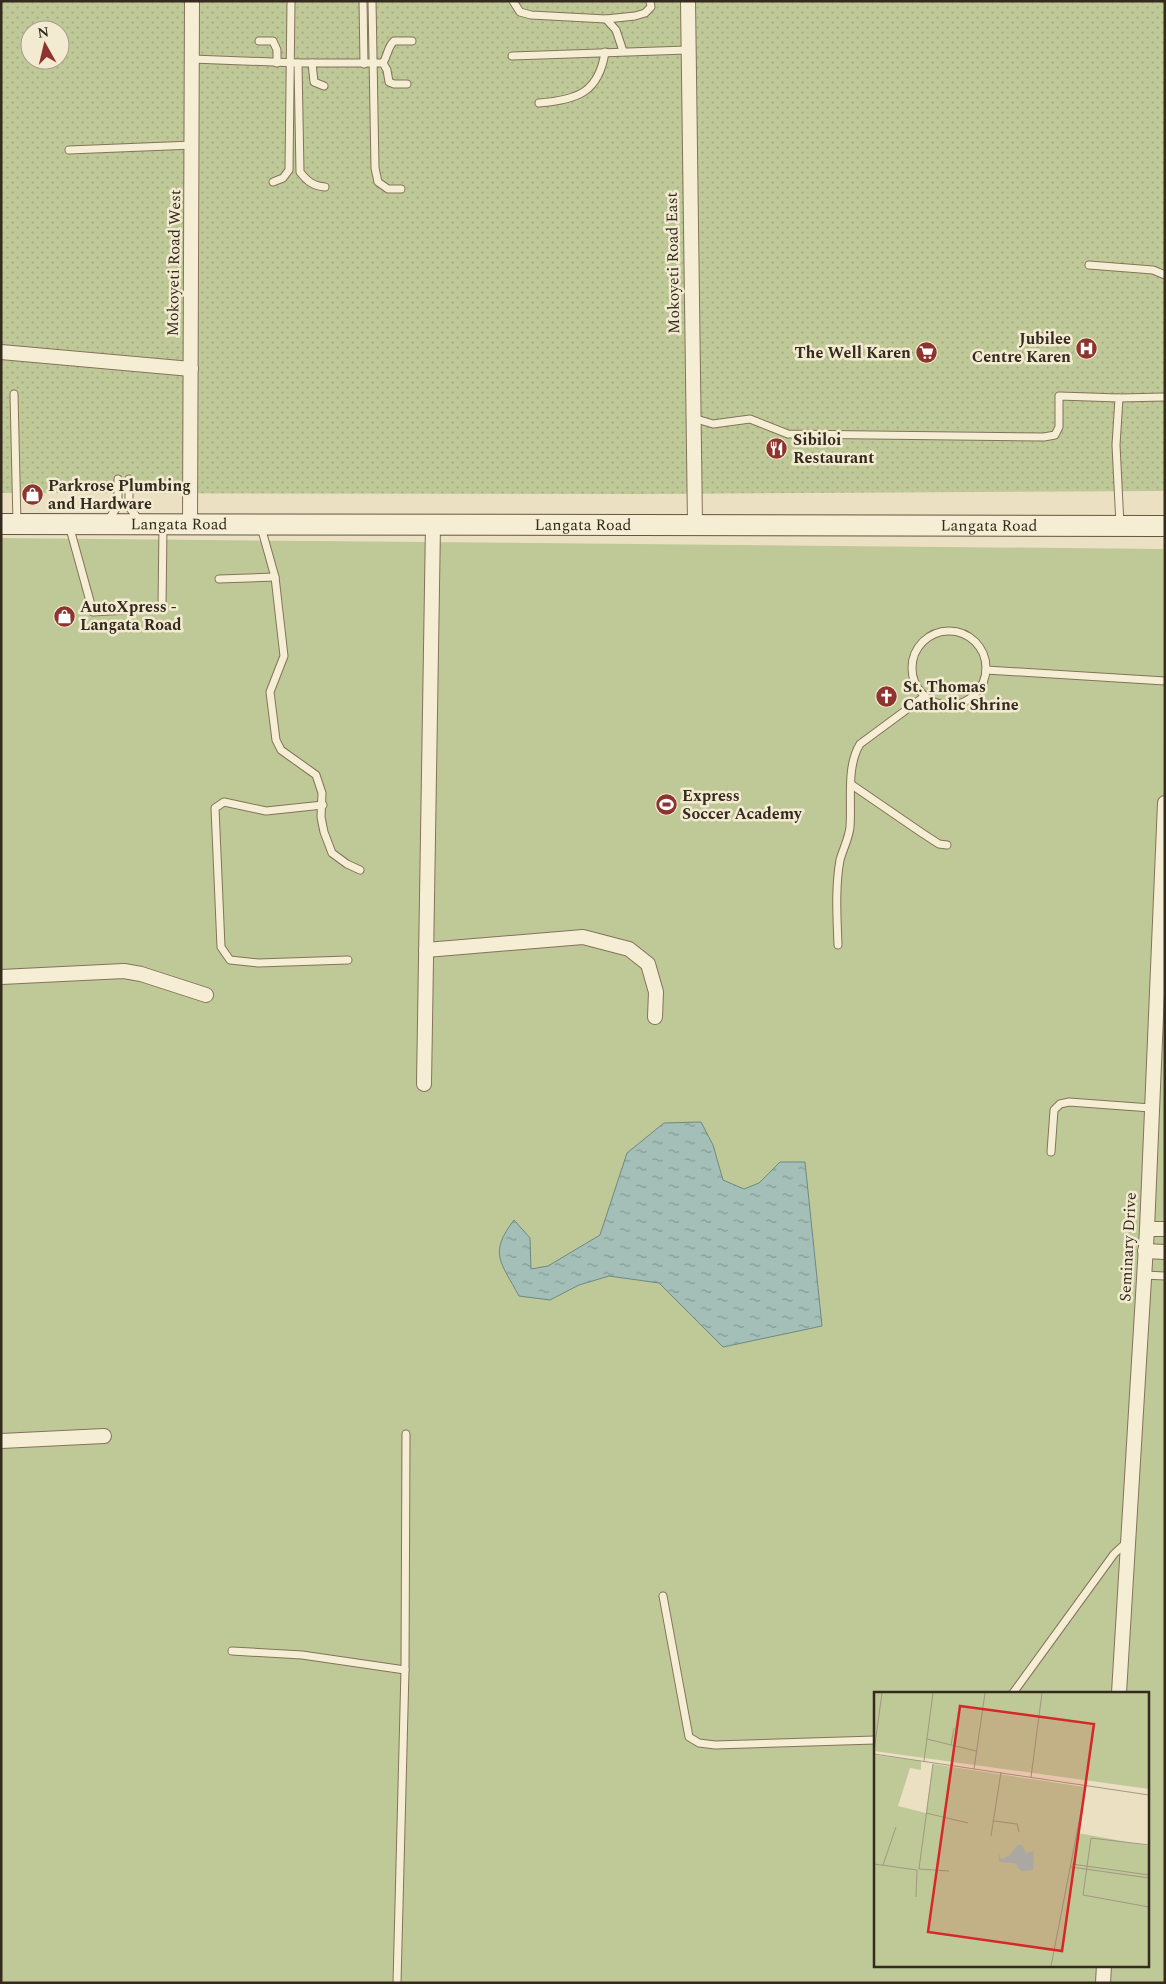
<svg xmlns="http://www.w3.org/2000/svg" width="1166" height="1984" viewBox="0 0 1166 1984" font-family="Spectral,serif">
<defs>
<pattern id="garden-dots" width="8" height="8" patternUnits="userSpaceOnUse" patternTransform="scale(1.25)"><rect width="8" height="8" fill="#bfc897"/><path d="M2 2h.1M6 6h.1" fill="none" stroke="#a5ac82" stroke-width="1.8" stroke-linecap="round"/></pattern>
<pattern id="water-ripples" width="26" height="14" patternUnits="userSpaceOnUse" patternTransform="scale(1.25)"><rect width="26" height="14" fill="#a4beb8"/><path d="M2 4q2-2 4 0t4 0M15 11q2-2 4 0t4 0" fill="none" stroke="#869b95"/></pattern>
</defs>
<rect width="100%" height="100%" fill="#ebe1c2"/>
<path fill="#bfc897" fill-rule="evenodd" d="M1,538l1162,11 2,1434h-1164zM875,1693h272v272h-272z"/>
<path fill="url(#garden-dots)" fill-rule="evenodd" d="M1,1h1164v490l-524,3 -640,-1zM30,30h30v30h-30z"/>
<path fill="url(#water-ripples)" stroke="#6c8b85" d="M701,1122l12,23 10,35 21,9 15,-6 21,-21h25l17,164 -99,21 -64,-64 -50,-7 -30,9 -29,15 -31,-4c-18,-34 -31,-42 -5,-76l16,18 1,31 17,-3 52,-31 27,-82 37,-30z"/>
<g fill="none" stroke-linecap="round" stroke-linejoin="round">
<defs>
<g id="service">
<path d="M363,1l1,63"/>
<path d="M372,1l3,167 3,14 10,7h13"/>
<path d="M513,1l7,11 11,3 75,4 10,11 7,21"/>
<path d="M606,19l29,-3 10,-3 6,-6 -1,-6"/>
<path d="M259,41h14l4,9v13"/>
<path d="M512,56l175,-6"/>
<path d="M192,59l106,4h85l4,7 2,12 5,2h13"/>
<path d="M298,63l2,109c7,9 13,14 25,15"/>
<path d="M312,63l2,19 10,4"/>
<path d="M383,63c5,-8 4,-15 11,-22h18"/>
<path d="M539,103c39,-3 60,-11 66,-51"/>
<path d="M69,150l124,-5"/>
<path d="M273,182l10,-4 6,-8 2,-169"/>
<path d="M1089,265l64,5 12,5"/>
<path d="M14,394l3,129"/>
<path d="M1119,398l46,-1"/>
<path d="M693,418l20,6 37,-5 38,15 256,3 11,-2 4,-8v-31l60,2 -3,47 4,80"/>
<path d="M129,479v28l10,13"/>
<path d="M108,520l10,-14v-27"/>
<path d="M69,525l24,87 69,-4 1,-83"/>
<path d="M261,527l14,50 9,79 -14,36 6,48 5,10 35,25 6,18 -1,24 3,15 8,21 15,11 13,6"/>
<path d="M219,579l56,-2"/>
<circle cx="949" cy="668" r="37"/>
<path d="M986,670l179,11"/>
<path d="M852,785l70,48 17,11 8,1"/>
<path d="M323,805l-57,6 -42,-9 -9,6 6,139 9,13 28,3 90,-3"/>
<path d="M838,945c-1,-28 -3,-57 2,-85 3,-11 9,-22 10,-33 2,-27 -4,-60 10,-83l65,-48"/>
<path d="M1051,1152l3,-42 6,-6 9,-2 82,6"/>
<path d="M1144,1275l21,1"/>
<path d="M663,1596l26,141 10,6 16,2 160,-5"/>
<path d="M232,1651l70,4 103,15"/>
<path d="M1013,1693l101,-139 14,-13"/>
<path d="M397,1983l8,-313 1,-236"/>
</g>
<g id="minor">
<path d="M688,1l7,523"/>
<path d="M1,352l190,17"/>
<path d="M190,525l2,-524"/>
<path d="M426,950l157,-13 46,12 19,15 8,28 -1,25"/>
<path d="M1,977l123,-6 17,3 65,21"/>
<path d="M424,1084l9,-559"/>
<path d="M1147,1229h18"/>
<path d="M1145,1251l20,1"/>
<path d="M1,1441l103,-5"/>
<path d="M1119,1693l28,-464 18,-426"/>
<path d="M1103,1983l1,-18"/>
</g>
<g id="secondary">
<path id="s1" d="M1,524l1164,2"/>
</g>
</defs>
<use href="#service" stroke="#83735a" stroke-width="9"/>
<use href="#minor" stroke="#83735a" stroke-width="16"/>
<use href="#secondary" stroke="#65543e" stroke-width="22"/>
<use href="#service" stroke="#f6eed4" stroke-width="7"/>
<use href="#minor" stroke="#f6eed4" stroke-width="14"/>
<use href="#secondary" stroke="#f6eed4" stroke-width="20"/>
</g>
<defs>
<symbol id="hospital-disc" viewBox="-11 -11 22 22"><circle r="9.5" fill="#8e342e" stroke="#f3ebd1"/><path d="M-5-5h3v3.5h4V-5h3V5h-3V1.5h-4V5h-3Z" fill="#fff"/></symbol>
<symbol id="supermarket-disc" viewBox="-11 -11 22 22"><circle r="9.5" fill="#8e342e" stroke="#f3ebd1"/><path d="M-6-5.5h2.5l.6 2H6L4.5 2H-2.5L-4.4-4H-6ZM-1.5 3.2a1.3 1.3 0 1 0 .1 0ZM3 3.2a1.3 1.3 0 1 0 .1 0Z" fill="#fff"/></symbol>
<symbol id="restaurant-disc" viewBox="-11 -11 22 22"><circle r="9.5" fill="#8e342e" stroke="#f3ebd1"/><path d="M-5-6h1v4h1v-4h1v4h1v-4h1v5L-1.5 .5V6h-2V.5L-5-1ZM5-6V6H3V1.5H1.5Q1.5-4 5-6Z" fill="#fff"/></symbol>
<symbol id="shop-disc" viewBox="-11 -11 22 22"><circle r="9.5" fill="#8e342e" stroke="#f3ebd1"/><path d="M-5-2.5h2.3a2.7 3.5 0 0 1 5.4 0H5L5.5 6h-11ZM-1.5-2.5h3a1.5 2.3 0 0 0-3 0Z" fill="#fff"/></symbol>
<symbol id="church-disc" viewBox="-11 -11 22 22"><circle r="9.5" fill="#8e342e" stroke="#f3ebd1"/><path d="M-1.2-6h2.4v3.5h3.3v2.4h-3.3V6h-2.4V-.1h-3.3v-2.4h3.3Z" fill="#fff"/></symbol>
<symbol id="stadium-disc" viewBox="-11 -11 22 22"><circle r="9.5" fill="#8e342e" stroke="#f3ebd1"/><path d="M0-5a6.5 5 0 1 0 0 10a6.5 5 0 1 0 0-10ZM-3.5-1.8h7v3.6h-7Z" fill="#fff"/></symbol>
</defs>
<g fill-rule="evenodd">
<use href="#hospital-disc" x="1074" y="336" width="25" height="25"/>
<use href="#supermarket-disc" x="914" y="340" width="25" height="25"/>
<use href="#restaurant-disc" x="764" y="436" width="25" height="25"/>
<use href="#shop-disc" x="20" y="482" width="25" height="25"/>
<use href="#shop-disc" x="52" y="604" width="25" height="25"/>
<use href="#church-disc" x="874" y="684" width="25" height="25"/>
<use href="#stadium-disc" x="654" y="792" width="25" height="25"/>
</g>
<g text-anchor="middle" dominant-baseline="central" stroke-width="5" stroke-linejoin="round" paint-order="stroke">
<g font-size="16" fill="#342a1e" stroke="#f3ebd1">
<text transform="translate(174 263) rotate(-89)">Mokoyeti Road West</text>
<text transform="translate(673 263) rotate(-91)">Mokoyeti Road East</text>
<text stroke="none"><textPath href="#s1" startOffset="582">Langata Road</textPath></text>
<text stroke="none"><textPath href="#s1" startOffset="178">Langata Road</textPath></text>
<text stroke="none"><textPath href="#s1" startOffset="988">Langata Road</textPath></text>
<text transform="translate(1128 1247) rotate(-87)">Seminary Drive</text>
</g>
<g font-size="16" font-weight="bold" fill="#342a1e" stroke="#f3ebd1" text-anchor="start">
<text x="1071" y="339" text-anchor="end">Jubilee<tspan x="1071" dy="18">Centre Karen</tspan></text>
<text x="911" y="353" text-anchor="end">The Well Karen</text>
<text x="793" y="440">Sibiloi<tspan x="793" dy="18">Restaurant</tspan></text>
<text x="48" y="486">Parkrose Plumbing<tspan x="48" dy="18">and Hardware</tspan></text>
<text x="80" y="607">AutoXpress -<tspan x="80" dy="18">Langata Road</tspan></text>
<text x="903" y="687">St. Thomas<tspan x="903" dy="18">Catholic Shrine</tspan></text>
<text x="682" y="796">Express<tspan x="682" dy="18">Soccer Academy</tspan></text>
</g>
</g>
<g transform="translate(874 1692)">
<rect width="275" height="275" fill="#ebe1c2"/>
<path d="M0,63l47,6v9l-11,-2 -12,38 28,7 7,-49 151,23 -6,46 71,13v120h-275z" fill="#bfc897"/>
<path d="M0,1h275v96l-275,-38z" fill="#bfc897"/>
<path d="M144,153h4l4,8 8,-2 -1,19 -12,1 -6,-8 -16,-1v-9l2,6 8,-3z" fill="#a4beb8"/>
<path fill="none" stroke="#a29880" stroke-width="1" d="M53,47l49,12M77,53l3,-17M0,59l8,-58M0,62l275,41M50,69l9,-68M59,72l-14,105 30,2M100,77l11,-76M157,85l11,-84M52,121l42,10M120,129l23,3 2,8M117,144l10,-64M275,153l-58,-7 -8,57 66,12M0,172l43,6 -1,27M198,172l77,11M9,173l13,-38M197,175l78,11M177,274l35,-180"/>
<path fill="#d62828" fill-opacity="0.15" stroke="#d62828" stroke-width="2.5" d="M86,14l134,18 -32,227 -134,-19z"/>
<rect width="275" height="275" fill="none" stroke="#342a1e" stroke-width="2.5"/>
</g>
<rect width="1166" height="1984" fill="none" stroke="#342a1e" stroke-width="5"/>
<g transform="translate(45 45) rotate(352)"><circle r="24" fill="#f3ebd1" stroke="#a79e89"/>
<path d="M0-4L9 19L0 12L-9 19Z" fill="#8e342e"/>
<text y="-8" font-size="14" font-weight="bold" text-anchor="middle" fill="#342a1e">N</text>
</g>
</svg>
